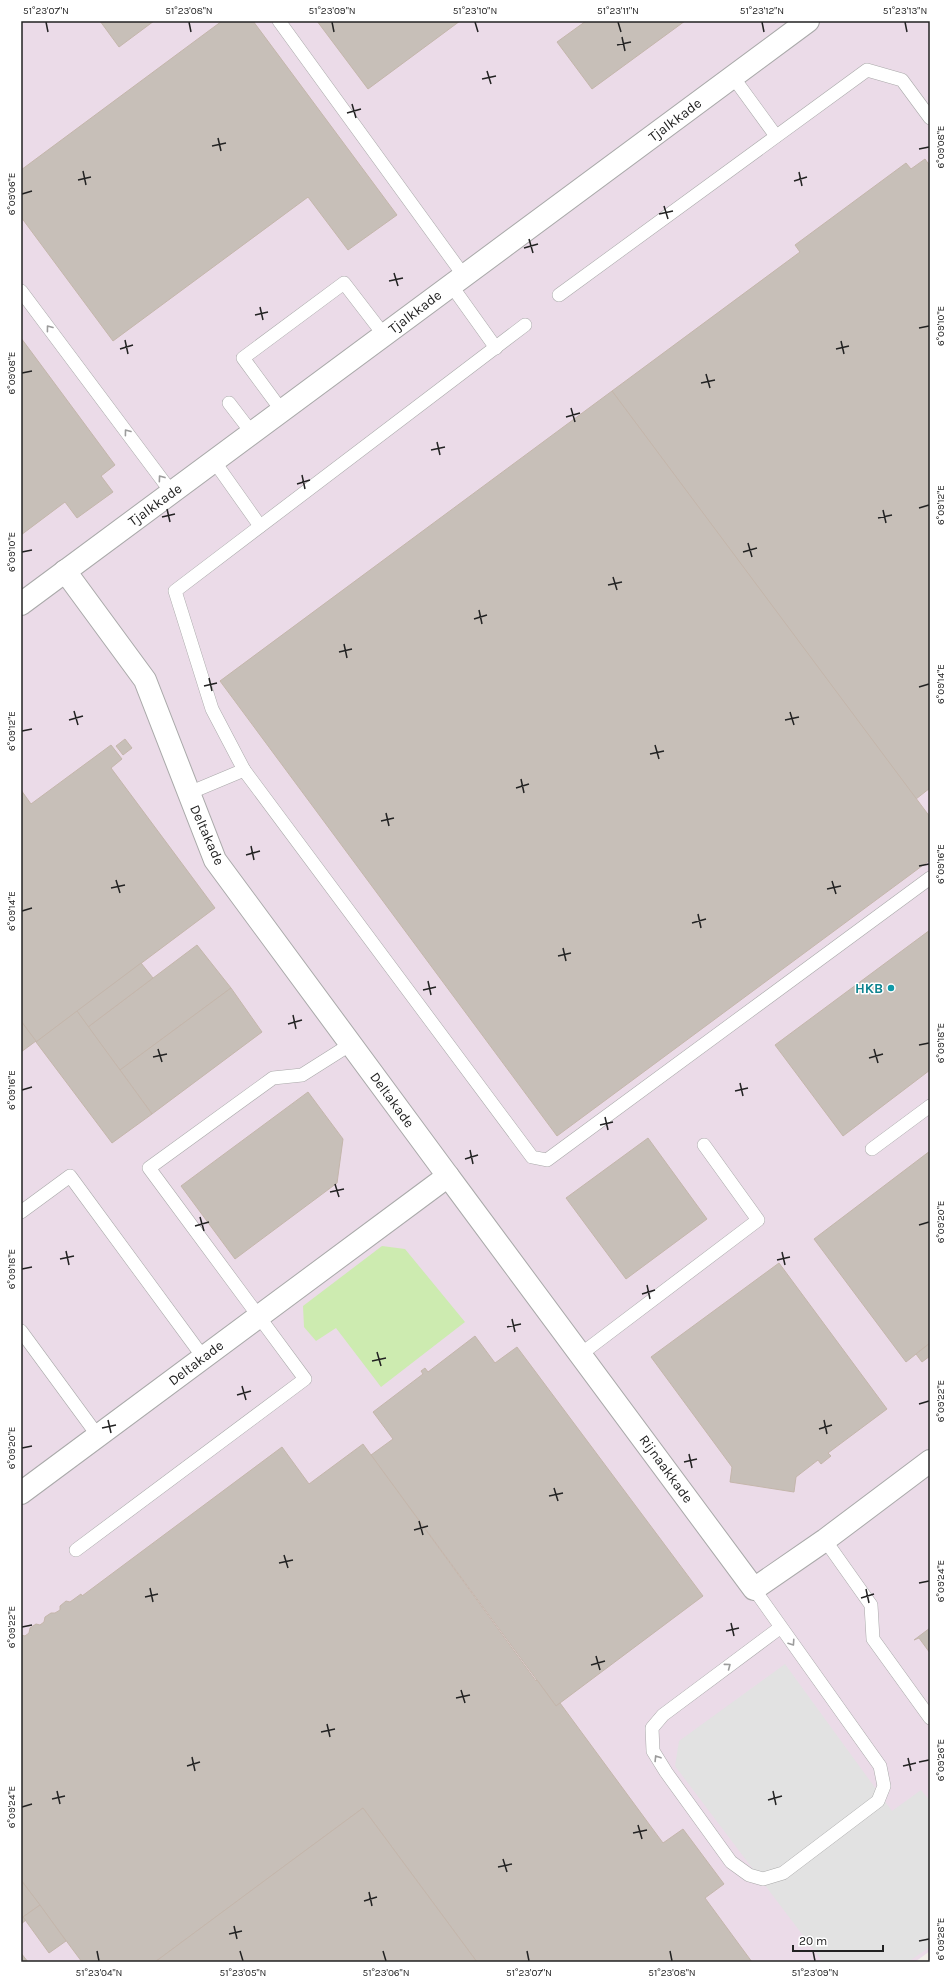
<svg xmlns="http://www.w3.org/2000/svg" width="951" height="1983" viewBox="0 0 951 1983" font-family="Karla,sans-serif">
<rect width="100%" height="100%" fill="#f2efe9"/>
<path fill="#ebdbe8" d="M21,21h909v1930l-15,11h-894z"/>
<path fill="#cdebb0" d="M382,1246l23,3 60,73 -84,65 -45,-59 -20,13 -12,-14 -1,-21z"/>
<path fill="#e2e2e2" d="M785,1664l107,147 29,-21 9,11v146l-22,15h-85l-148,-196 4,-25z"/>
<g fill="#c7bfb8" stroke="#c4b6ab">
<path d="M100,21h54l-35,26z"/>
<path d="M222,21h31l144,194 -49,35 -40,-53 -195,144 -92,-124v-47z"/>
<path d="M317,21h143l-92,68z"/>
<path d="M586,21h99l-93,68 -35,-47z"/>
<path d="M925,159l5,7v622l-14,11 -304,-408 188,-139 -5,-7 111,-82 5,6z"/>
<path d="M21,338l94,127 -14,11 12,16 -36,26 -12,-16 -44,33z"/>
<path d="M612,391l318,426v43l-373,276 -337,-455z"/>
<path d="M125,739l7,9 -9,7 -7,-9z"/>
<path d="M111,745l11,14 -11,9 104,140 -179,134 -15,-21v-231l10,14z"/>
<path d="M930,930v140l-87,66 -68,-91z"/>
<path d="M197,945l34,43 -111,82 -32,-43z"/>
<path d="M141,963l12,15 -65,49 -11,-16z"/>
<path d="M231,988l31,44 -110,82 -32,-44z"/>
<path d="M77,1011l75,103 -40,29 -76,-101z"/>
<path d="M21,1021l15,20 -15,11z"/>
<path d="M308,1092l35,47 -6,44 -102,76 -54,-73z"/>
<path d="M648,1138l59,81 -81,60 -60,-81z"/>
<path d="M930,1151v192l-24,19 -92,-123z"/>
<path d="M779,1263l108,146 -59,44 3,3 -10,8 -3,-4 -22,17 -2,15 -64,-10 2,-15 -81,-110z"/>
<path d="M475,1336l20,27 22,-16 186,249 -147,110 -185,-251 22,-16 -20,-27 50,-38 -2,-3 4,-3 3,4z"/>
<path d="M930,1343v13l-8,6 -6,-8z"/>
<path d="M363,1444l173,237 1,-1 19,26 4,-3 103,140 20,-14 41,55 -19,14 47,64h-275l-114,-154 -208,154h-73l-61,-82v-245l4,1 4,-3 1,-5 6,-4 4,1 4,-3 1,-5 6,-4h4l5,-3v-4l6,-5 4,1 11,-8 1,2 200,-149 27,37z"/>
<path d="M930,1628v25l-11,-15 -5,2z"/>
<path d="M363,1808l114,154h-322l128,-95z"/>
<path d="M21,1880l19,25 -17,12 3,3 -5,4z"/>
<path d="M40,1905l26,36 -17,12 -26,-36z"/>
<path d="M21,1953l7,9h-7z"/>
</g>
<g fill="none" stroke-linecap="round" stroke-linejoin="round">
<defs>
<g id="service">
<path d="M279,21l185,255"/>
<path d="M733,77l43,59"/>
<path d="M451,285l45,63"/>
<path d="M21,291l151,202"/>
<path d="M559,295l308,-225 35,10 28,38"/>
<path d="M229,403l23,30"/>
<path d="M282,411l-39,-53 101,-75 40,52"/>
<path d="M214,461l46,65"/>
<path d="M244,770l-32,-61 -37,-118 350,-266"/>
<path d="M189,793l55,-23 288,387 15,3 383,-282"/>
<path d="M872,1149l58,-43"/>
<path d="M21,1212l49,-36 133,181"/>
<path d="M21,1331l77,105"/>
<path d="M581,1354l177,-134 -54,-75"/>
<path d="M825,1540l46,65 2,34 57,79"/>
<path d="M76,1550l229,-171 -156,-211 124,-90 29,-3 49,-31"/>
<path d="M754,1589l126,177 4,20 -6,15 -95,72 -20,6 -14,-4 -18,-13 -65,-90 -13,-21 -1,-23 11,-13 118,-88"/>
</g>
<g id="minor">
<path d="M21,604l787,-583"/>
<path d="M448,1176l306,413 71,-49 105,-79"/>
<path d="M21,1493l427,-317 -233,-316 -70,-180 -80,-109"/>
</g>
</defs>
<use href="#service" stroke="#a9a9a9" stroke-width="14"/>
<use href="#minor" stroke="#a9a9a9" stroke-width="24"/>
<use href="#service" stroke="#fff" stroke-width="13"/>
<use href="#minor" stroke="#fff" stroke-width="22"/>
</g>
<defs><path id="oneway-chevron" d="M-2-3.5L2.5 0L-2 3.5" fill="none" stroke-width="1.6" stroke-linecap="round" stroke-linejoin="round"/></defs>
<g stroke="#9c9c9c">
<use href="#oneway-chevron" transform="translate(49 328) rotate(-127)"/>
<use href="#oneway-chevron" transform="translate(127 432) rotate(-127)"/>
<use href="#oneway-chevron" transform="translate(161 478) rotate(-126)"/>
<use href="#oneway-chevron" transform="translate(792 1643) rotate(56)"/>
<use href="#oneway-chevron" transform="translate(728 1666) rotate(-37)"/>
<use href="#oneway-chevron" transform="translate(657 1758) rotate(-122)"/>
</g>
<path fill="none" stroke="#222" stroke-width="1.5" d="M46,22l2,10M189,22l2,10M332,22l2,10M475,22l3,10M618,22l3,10M762,22l2,10M905,22l2,10M622,37l3,14M617,45l14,-3M487,71l4,13M482,79l14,-3M352,104l4,14M347,113l14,-4M218,138l3,13M212,146l14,-3M919,149l10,-2M83,171l3,14M799,172l3,14M78,180l13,-3M794,181l13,-4M22,194l10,-3M664,206l4,13M659,214l14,-3M529,239l4,14M524,248l14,-4M394,273l4,13M389,281l14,-3M260,307l3,13M255,315l13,-3M919,328l10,-2M125,340l3,14M841,341l3,13M120,349l13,-4M836,349l13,-3M22,373l10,-2M706,374l4,14M701,383l14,-3M571,408l4,14M566,417l14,-4M437,442l3,13M431,450l14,-3M302,475l3,14M297,484l13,-4M919,508l10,-3M167,509l3,13M883,510l3,13M162,517l13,-3M878,518l14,-3M748,543l4,14M22,552l10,-2M743,552l14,-4M613,577l4,13M608,585l14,-3M479,610l3,14M474,619l13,-4M344,644l3,14M339,652l13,-3M209,678l3,13M204,686l13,-3M919,687l10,-3M74,711l4,14M790,712l4,13M69,720l14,-4M785,720l14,-3M22,731l10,-2M655,745l4,14M650,754l14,-3M521,779l3,14M516,788l13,-4M386,813l3,13M381,821l13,-3M251,846l3,14M246,855l14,-4M919,866l10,-2M116,880l4,13M832,881l4,13M111,888l14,-3M827,889l14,-3M22,911l10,-3M698,914l3,14M692,923l14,-4M563,948l3,13M558,956l13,-3M428,981l3,14M423,990l13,-3M293,1015l3,14M288,1024l14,-4M919,1045l10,-2M158,1049l4,13M874,1049l4,14M153,1057l14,-3M869,1058l14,-4M740,1083l3,13M22,1090l10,-3M735,1091l13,-3M605,1117l3,13M600,1125l13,-3M470,1150l3,14M465,1159l13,-4M335,1184l4,13M330,1192l14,-3M200,1217l4,14M919,1225l10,-3M195,1226l14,-4M66,1251l3,14M782,1252l3,13M60,1259l14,-3M777,1260l13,-3M22,1269l10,-2M647,1285l3,14M642,1294l13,-4M512,1319l3,13M507,1327l14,-3M377,1352l4,14M372,1361l14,-3M242,1386l4,14M237,1395l14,-4M919,1404l10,-3M108,1420l3,13M824,1420l3,14M102,1428l14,-3M819,1429l13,-4M22,1448l10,-2M689,1454l3,14M684,1462l13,-3M554,1488l4,13M549,1496l14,-3M419,1521l4,14M414,1530l14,-4M284,1555l4,13M279,1563l14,-3M919,1583l10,-2M150,1588l3,14M866,1589l3,14M145,1597l13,-3M861,1598l13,-4M731,1623l3,13M22,1627l10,-2M726,1631l13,-3M596,1656l4,14M591,1665l14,-4M461,1690l4,13M456,1698l14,-3M327,1724l3,13M321,1732l14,-3M192,1757l3,14M908,1758l3,13M919,1762l10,-2M187,1766l13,-4M903,1766l13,-3M57,1791l3,13M773,1791l3,14M52,1799l13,-3M768,1800l14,-4M22,1807l10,-3M638,1825l4,14M633,1833l14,-3M503,1859l4,13M498,1867l14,-3M369,1892l3,14M364,1901l13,-4M234,1926l3,13M229,1934l13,-3M919,1941l10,-2M97,1951l2,10M240,1951l3,10M383,1951l3,10M527,1951l2,10M670,1951l2,10M813,1951l2,10"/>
<circle fill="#0f9aa8" stroke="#fff" stroke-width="1.5" cx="891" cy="988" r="4"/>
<g text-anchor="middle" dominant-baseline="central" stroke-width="3" stroke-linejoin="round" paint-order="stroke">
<g font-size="14" fill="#222" stroke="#fff">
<text transform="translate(675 120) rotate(-37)">Tjalkkade</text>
<text transform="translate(415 312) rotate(-37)">Tjalkkade</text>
<text transform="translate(155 505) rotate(-36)">Tjalkkade</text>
<text transform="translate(207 835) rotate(66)">Deltakade</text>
<text transform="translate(392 1100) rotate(54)">Deltakade</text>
<text transform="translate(196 1363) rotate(-37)">Deltakade</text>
<text transform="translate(666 1469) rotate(54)">Rijnaakkade</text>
</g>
<g font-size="14" font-weight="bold" fill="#0d838f" stroke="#fff" text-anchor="end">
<text x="883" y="988">HKB</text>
</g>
</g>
<rect width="951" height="1983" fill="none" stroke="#ffffff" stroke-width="44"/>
<path d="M793 1945v6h90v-6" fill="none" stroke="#222222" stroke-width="2"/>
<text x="799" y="1945" font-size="12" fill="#222222" stroke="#ffffff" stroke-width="3" paint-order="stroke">20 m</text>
<rect x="22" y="22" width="907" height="1939" fill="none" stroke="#222" stroke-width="1.5"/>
<g font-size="10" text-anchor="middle" fill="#222">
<text x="46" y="14">51°23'07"N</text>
<text x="189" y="14">51°23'08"N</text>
<text x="332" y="14">51°23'09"N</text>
<text x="475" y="14">51°23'10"N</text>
<text x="618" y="14">51°23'11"N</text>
<text x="762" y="14">51°23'12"N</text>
<text x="905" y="14">51°23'13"N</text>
<text transform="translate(940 147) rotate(-90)" y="4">6°09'08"E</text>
<text transform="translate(11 194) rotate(-90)" y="4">6°09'06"E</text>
<text transform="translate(940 326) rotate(-90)" y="4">6°09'10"E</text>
<text transform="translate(11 373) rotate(-90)" y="4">6°09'08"E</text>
<text transform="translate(940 505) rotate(-90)" y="4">6°09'12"E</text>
<text transform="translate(11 552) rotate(-90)" y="4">6°09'10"E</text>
<text transform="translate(940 684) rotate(-90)" y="4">6°09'14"E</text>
<text transform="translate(11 731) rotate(-90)" y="4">6°09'12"E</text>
<text transform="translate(940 864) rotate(-90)" y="4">6°09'16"E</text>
<text transform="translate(11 911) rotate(-90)" y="4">6°09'14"E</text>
<text transform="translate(940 1043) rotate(-90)" y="4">6°09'18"E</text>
<text transform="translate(11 1090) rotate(-90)" y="4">6°09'16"E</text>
<text transform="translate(940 1222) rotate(-90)" y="4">6°09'20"E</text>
<text transform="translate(11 1269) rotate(-90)" y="4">6°09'18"E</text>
<text transform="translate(940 1401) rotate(-90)" y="4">6°09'22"E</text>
<text transform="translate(11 1448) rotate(-90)" y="4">6°09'20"E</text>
<text transform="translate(940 1581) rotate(-90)" y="4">6°09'24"E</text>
<text transform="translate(11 1627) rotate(-90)" y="4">6°09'22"E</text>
<text transform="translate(940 1760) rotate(-90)" y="4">6°09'26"E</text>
<text transform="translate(11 1807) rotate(-90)" y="4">6°09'24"E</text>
<text transform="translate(940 1939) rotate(-90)" y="4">6°09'28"E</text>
<text x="99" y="1976">51°23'04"N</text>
<text x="243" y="1976">51°23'05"N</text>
<text x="386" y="1976">51°23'06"N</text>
<text x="529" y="1976">51°23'07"N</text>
<text x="672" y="1976">51°23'08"N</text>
<text x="815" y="1976">51°23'09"N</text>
</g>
</svg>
